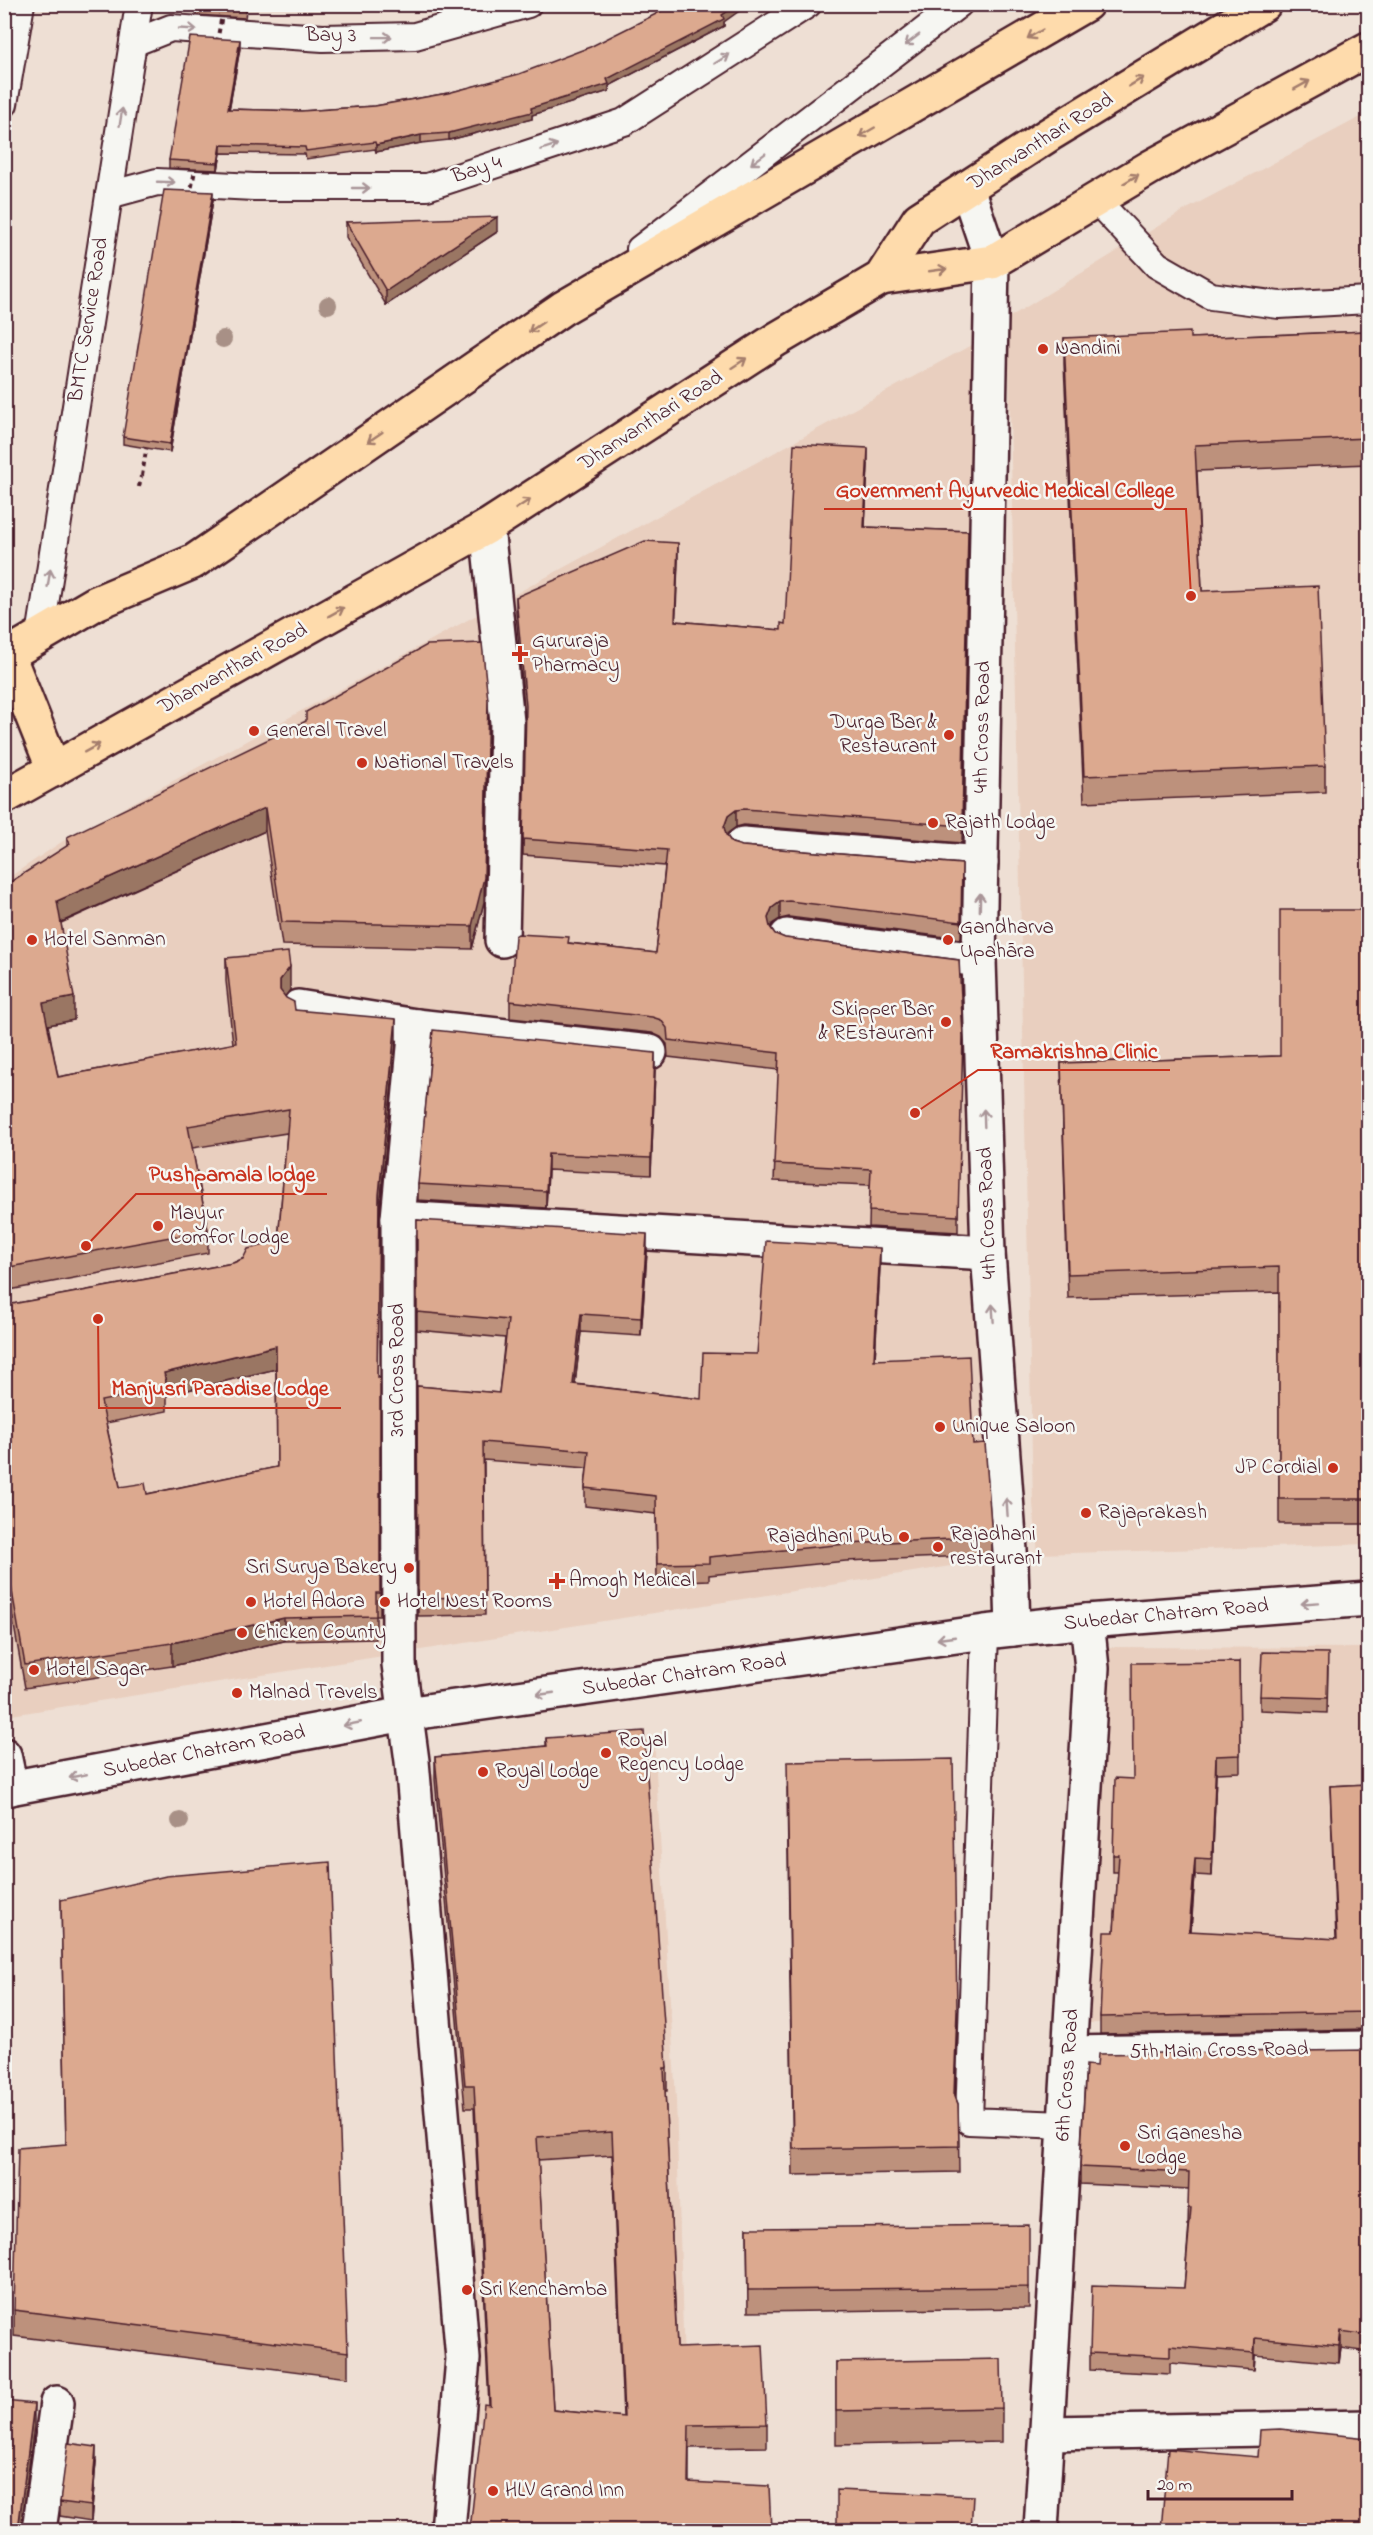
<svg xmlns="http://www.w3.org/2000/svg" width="1373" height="2535" viewBox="0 0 1373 2535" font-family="'Indie Flower',sans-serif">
<rect width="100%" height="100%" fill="#eedfd4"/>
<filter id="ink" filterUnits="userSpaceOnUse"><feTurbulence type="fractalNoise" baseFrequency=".0167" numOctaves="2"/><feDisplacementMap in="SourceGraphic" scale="12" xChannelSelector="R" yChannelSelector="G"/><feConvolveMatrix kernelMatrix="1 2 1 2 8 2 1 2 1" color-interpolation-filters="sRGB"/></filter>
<g filter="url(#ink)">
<g fill="#e9cfbf">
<path d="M1368,113v1431l-330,10 -5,-50 -25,-1186 175,-107z"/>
<path d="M975,343l26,1215 -996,158v-836l58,-39z"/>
<path d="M1103,1647l265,1v372l-284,3z"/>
<path d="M654,1739l22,361 10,333 -213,-11 -1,-63 -42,-584z"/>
</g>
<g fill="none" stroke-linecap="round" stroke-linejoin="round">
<defs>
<g id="service">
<path d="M133,43l38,-15 152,10 92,-2 113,-32"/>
<path d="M4,104l17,-100"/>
<path d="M109,195l48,-13 97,5h173l197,-65 184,-118"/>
<path d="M1096,200l61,65 54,31 68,9 89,-5"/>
<path d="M640,249l319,-245"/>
<path d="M40,636l99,-632"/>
<path d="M985,1632l-16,489 95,4"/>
</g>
<g id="minor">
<path d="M967,188l25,74 -13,698 9,293 23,311 2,65"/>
<path d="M487,527l20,195 -5,218"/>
<path d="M743,844l238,19"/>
<path d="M787,936l192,24"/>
<path d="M298,1007l118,19 234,26"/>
<path d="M416,1026l-18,192 1,446 13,97 51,598 -15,171"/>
<path d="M398,1218l590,35"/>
<path d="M4,1755l7,33"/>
<path d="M1070,2053l298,-5"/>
<path d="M1049,2433l319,-6"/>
<path d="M39,2530l18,-127"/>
</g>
<g id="tertiary">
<path d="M4,1789l401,-75 580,-82 102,-11 281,-22"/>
<path d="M1041,2530l51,-862 -5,-47"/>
</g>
<g id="primary">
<path d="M881,278l111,-16 159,-95 217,-118"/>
<path d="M8,655l46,115"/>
<path d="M4,657l92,-54 97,-41 370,-254 523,-304"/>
<path d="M4,797l483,-270 290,-188 104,-61 38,-59 131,-85 214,-130"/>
</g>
</defs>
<use href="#service" stroke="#4a1f2b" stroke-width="30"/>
<use href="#minor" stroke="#4a1f2b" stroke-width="38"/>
<use href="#tertiary" stroke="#4a1f2b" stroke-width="38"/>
<use href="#primary" stroke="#4a1f2b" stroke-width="38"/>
<g stroke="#4a1f2b" stroke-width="4" stroke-dasharray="4.5 4.5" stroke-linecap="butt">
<path d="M142,476l5,-32"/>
<path d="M139,487l2,-11"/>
</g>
<use href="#service" stroke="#f6f6f2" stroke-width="26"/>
<use href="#minor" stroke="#f6f6f2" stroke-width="33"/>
<use href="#tertiary" stroke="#f6f6f2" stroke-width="33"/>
<use href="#primary" stroke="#fedbac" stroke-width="33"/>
<g stroke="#4a1f2b" stroke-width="4" stroke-dasharray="4.5 4.5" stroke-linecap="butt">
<path d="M217,42l7,-38"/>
<path d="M190,196l6,-31"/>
</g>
</g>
<g fill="#a89086">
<circle cx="328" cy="305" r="9"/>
<circle cx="223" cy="339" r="9"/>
<circle cx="180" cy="1821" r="9"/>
</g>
<g fill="#bd917b" stroke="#4a1f2b" stroke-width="1.5" fill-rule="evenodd">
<path d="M196,4h51l-2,14 -49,-3z"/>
<path d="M724,22v4l-115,60v5l-77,24v4l-83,21 -28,3 -45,9 -1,-3 -69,10 -1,-5 -84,-1 -3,17 -49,-2v-8l71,-112 -11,61 72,2 74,-5 73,-13z"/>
<path d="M213,200l-43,252 -47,-8v-7z"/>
<path d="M346,222l151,10 -111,73 -40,-68z"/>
<path d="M1368,331v133l-171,7 5,120 123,175v26l-241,10 -20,-438v-26h126z"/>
<path d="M868,464l-3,63 103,4 -6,312 -218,-18 -8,2 -8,6 -1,3 5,7 10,3 220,18 -1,75 -172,-22 -9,2 -8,5 -1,4 4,6 10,4 174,22 -1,272 -89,-5 1,-42 -96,-4 5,-111 -111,-13 -1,-13 -6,-7 -9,-4 -142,-15v-17l59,-58 87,10 9,-87 -142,-11 2,-136 -9,-106v-16l162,-37 -3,61 106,9 4,-6z"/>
<path d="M488,723l-4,179 -12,47 -190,-4 -17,-114 -204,92 13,97 -26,5 10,52 175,-33 -7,-63v-23l64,32 -5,7 10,13 101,32 -17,176 -2,160h3v238h-4v23l-92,2 -112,25 -147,22 -21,-119v-264h3l226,-42 45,-21 9,-109 -95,15 16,82v23l-204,38v-405l63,-39v-10zM276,1369l1,98 -130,27 -27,-7 -14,-64 61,-12v-16z"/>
<path d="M1368,910v614h-89v-232l-211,6 -7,-235 219,-7z"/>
<path d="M655,1070l-4,105 -103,-5 -2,38 -128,-8v-16z"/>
<path d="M417,1220l230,32 -6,84 -60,-4 -6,52 126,15 56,-45 123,-89 -5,95 98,84 19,93v18l-146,6 -137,14v5l-52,2 -1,-68 -71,-8v-18l2,-20 -103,-8 1,155 -67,1 -1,-230 82,7 6,-55 -88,-8z"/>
<path d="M1239,1662l1,110 -24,1 -4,103 -17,-1 -4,57 145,7 -6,-153 38,-2v245l-268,5v-17l14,-85 4,-60h-5v-17z"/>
<path d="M1328,1668l-1,45 -67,-3v-14z"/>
<path d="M546,1738l121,330v23h-2l12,257 90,76v23l-78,1v34l82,48h-301l19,-125 -15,-297h-9l-30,-328v-23l111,-11zM612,2155l11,262 -70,-7 -15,-250z"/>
<path d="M787,1789l170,248 -2,59 3,8 1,68 -166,3z"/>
<path d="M61,1900l287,452v26l-334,-42v-26l52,-166z"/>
<path d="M1368,2050v302l-27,-4 -2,15 -84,-8 -1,15 -84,-7v11l-80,-4v-17l94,-65 5,-63h-1l1,-36 -109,-5v-17l17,-101z"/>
<path d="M747,2228l282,59v21l-281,4z"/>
<path d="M836,2362l166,46v34l-166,3z"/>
<path d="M96,2462l-5,59 -31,-5v-14z"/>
</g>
<g fill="#9a7664" stroke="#4a1f2b" stroke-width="1.5">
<path d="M738,4h11l-25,18v4l-115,60v5l-77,24v4l-83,21v-7l82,-25 76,-29 115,-64z"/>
<path d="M240,40v8l-12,68v-7z"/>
<path d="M421,135v8l-45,9v-7z"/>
<path d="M221,145v8l-3,17v-7z"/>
<path d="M213,192v8l-43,252v-8z"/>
<path d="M497,217v15l-111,73v-14z"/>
<path d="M868,448v16l-4,80v-17z"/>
<path d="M678,543v17l-3,77v-16z"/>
<path d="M488,700l-4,202 -12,47v-23z"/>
<path d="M265,808v23l-208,93v-23z"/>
<path d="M736,810v17l-8,6 -4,10v-16l4,-11z"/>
<path d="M780,902v17l-8,5 -4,10v-16l4,-10z"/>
<path d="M290,967v23l-10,13v-23z"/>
<path d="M74,997v23l-31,6v-23z"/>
<path d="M396,1019v23l-17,176v-23z"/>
<path d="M655,1053v17l-4,105v-17z"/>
<path d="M548,1154v16l-2,38v-17z"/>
<path d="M647,1234v18l-6,84v-18z"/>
<path d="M880,1248v17l-6,112v-17z"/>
<path d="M581,1314v18l-8,69v-17z"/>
<path d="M276,1346v23l-109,26v-7l-3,-15z"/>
<path d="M284,1618v23l-112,25v-23z"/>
<path d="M1216,1756v17l-4,103v-17z"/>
<path d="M1195,1858v17l-6,74v-18z"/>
<path d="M957,2010v27l-3,84v-27z"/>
<path d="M1341,2331v17l-2,15v-17z"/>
<path d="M1255,2338v17l-1,15v-17z"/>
<path d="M34,2404v22l-13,104h-3z"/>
<path d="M96,2447v15l-5,59v-15z"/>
</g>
<g fill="#dca98f" stroke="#4a1f2b" stroke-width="1.5" fill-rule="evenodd">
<path d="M196,4h50l-1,6 -49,-3z"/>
<path d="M672,4h66l-16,11 2,4 -117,60 2,5 -78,24 1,4 -83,21 -28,2 -45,10 -1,-3 -69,9 -1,-4 -84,-2 -3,18 -49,-3 21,-123 50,3 -12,69 73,2 74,-5 73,-13 71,-19 71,-27 66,-33z"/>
<path d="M164,190l49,2 -43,252 -47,-7z"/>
<path d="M497,217l-111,74 -40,-69z"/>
<path d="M1368,331v107l-173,7 7,146 116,-5 7,180 -241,10 -20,-438 126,-6v6z"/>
<path d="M794,444l74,4 -4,79 104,4 -6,295 -218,-17 -8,1 -8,6 -4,11 2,8 6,8 10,3 220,18 -1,58 -172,-21 -9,1 -8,6 -4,10 2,9 5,7 10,4 174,22 4,76 -5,180 -89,-5 2,-42 -97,-5 5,-111 -111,-13 -1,-12 -6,-8 -9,-3 -142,-16 5,-65 3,-2 51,3 -1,6 88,10 11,-103 -144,-11 3,-133 -10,-109 129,-56 33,2 -3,78 106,9v-7l4,1z"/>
<path d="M482,643l6,57 -4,178 -12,48 -190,-4 -17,-114 -208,93 17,96 -31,6 15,74 178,-34 -10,-85 62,-6 2,15 -10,13v10l6,8 8,4 1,8 101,9 -17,176 -2,183h3v215h-4v23l-92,2 -112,25 -147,22 -21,-119v-241h3l226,-42 10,-4 5,-10 30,-7 11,-133 -101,17 20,104 -204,38v-382l66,-42 -3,-7 239,-116v-9l121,-67zM276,1346l1,121 -130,27 -2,-11 -25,4 -19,-86 66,-13 -3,-15z"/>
<path d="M1280,910h88v589h-89v-232l-211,7 -7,-211 219,-7z"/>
<path d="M433,1030l222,23 -4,105 -103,-4 -2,37 -128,-7z"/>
<path d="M417,1220l230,14 -6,84 -60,-4 -8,70 128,15 2,-46 54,1 9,-113 114,7 -6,112 95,-4 4,88 12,-1 7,94 -146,7 -137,13v6l-52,1 -1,-68 -71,-8 4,-37 -106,-9 2,155 -67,1 -1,-212 82,7 9,-73 -91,-8z"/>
<path d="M1262,1652l66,1 -1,45 -67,-2z"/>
<path d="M1239,1662l1,93 -24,1 -4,103 -17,-1 -6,73 148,8 -7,-153 38,-2v228l-268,5 4,-85h10l5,-77h-6l2,-77 18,1 -1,-116z"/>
<path d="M644,1731l23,337h-3l13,280 86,-3 4,79 -78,1 -1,57 81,4 2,44h-132l-13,-1v1h-156l14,-126 6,1 -16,-320h-9l-30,-328 112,-11 -1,-8zM612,2132l12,285 -71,-7 -16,-273z"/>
<path d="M953,1759l4,251 -3,84 4,10 1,42 -166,3 -6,-387z"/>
<path d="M330,1862l18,490 -334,-42 4,-162 48,-4 -5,-244 105,-24z"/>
<path d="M1368,2050v285l-27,-4 -2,15 -84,-8 -1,15 -84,-7v11l-80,-4 2,-68 92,3 7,-80h-3l1,-36 -109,-5 6,-102 11,1 1,-12z"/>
<path d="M1029,2225v62l-281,3 -1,-62z"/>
<path d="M1001,2359l1,49 -166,3v-49z"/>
<path d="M4,2401l30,3 -16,126h-14z"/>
<path d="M1280,2429l88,9v92h-207l7,-81 90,8 2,-27z"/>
<path d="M68,2443l28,4 -5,59 -31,-4z"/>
<path d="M837,2490l136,6 -2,34h-134z"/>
<path d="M233,2523l76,7h-77z"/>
</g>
<defs><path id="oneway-shaft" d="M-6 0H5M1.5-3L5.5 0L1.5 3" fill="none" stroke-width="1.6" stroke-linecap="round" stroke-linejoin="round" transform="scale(1.5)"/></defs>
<g stroke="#a99598">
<use href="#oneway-shaft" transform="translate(188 29) rotate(3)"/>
<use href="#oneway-shaft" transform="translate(383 37) rotate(-1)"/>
<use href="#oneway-shaft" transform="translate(912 40) rotate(143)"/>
<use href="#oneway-shaft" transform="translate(722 59) rotate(-32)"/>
<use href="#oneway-shaft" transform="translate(121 117) rotate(-81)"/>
<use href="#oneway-shaft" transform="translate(549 147) rotate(-18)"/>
<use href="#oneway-shaft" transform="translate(758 159) rotate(143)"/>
<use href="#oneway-shaft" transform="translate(166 182) rotate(2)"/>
<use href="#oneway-shaft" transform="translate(361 188)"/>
<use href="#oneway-shaft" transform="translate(49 578) rotate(-81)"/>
<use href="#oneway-shaft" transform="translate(980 902) rotate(-89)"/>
<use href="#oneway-shaft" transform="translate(984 1118) rotate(-92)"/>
<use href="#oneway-shaft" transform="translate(993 1313) rotate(-94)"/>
<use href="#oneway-shaft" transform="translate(1007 1507) rotate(-94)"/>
<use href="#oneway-shaft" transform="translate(1310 1603) rotate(176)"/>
<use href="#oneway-shaft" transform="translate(946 1638) rotate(172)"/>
<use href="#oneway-shaft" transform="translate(545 1694) rotate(172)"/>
<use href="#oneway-shaft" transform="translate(352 1724) rotate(169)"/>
<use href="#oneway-shaft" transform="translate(78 1776) rotate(169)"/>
</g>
<g stroke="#a47d6c">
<use href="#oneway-shaft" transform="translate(1035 34) rotate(150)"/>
<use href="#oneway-shaft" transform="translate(1136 82) rotate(-31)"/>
<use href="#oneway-shaft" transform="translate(1302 85) rotate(-29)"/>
<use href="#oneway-shaft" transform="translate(867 132) rotate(150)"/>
<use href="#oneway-shaft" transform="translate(1131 179) rotate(-31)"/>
<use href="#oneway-shaft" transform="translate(938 270) rotate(-8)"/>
<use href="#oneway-shaft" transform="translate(536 327) rotate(146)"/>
<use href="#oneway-shaft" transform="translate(739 363) rotate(-33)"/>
<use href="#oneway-shaft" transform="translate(375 437) rotate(146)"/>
<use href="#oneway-shaft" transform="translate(523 504) rotate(-33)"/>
<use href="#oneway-shaft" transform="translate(336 612) rotate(-29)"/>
<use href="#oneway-shaft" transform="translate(92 748) rotate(-29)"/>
</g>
</g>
<g fill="#c8321e" stroke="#f6f6f2" stroke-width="2">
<circle cx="1043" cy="349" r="6"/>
<path d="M517 645h6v6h6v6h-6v6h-6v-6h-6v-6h6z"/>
<circle cx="254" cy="731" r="6"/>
<circle cx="949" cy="735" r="6"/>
<circle cx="362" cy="763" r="6"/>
<circle cx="933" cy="823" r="6"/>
<circle cx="32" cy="940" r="6"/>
<circle cx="948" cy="940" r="6"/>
<circle cx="946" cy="1022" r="6"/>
<circle cx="158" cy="1226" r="6"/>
<circle cx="940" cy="1427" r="6"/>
<circle cx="1333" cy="1468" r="6"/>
<circle cx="1086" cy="1513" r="6"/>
<circle cx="904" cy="1537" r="6"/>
<circle cx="938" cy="1547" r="6"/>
<circle cx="409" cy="1568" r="6"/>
<path d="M554 1572h6v6h6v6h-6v6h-6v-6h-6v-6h6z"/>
<circle cx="251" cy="1602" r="6"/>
<circle cx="385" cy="1602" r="6"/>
<circle cx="242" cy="1633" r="6"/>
<circle cx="34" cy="1670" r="6"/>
<circle cx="237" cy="1693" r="6"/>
<circle cx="606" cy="1753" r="6"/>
<circle cx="483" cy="1772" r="6"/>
<circle cx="1125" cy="2146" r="6"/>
<circle cx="467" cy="2290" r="6"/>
<circle cx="493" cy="2491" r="6"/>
</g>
<g text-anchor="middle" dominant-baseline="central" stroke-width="5" stroke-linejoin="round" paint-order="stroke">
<g font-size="21" fill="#4a1f2b" stroke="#f6f6f2">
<text transform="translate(331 36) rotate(1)">Bay 3</text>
<text transform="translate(1041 142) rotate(-32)">Dhanvanthari Road</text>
<text transform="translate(477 170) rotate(-18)">Bay 4</text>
<text transform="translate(89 320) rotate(-81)">BMTC Service Road</text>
<text transform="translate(651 421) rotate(-33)">Dhanvanthari Road</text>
<text transform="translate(233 669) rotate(-29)">Dhanvanthari Road</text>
<text transform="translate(983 727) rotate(-89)">4th Cross Road</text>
<text transform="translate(988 1213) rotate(-92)">4th Cross Road</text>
<text transform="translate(398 1370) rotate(-90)">3rd Cross Road</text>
<text transform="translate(1166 1615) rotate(-5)">Subedar Chatram Road</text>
<text transform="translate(684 1675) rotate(-8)">Subedar Chatram Road</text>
<text transform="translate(204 1752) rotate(-11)">Subedar Chatram Road</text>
<text transform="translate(1219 2051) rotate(-1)">5th Main Cross Road</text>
<text transform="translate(1068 2075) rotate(-86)">6th Cross Road</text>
</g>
<g font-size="21" fill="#4a1f2b" stroke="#f6f6f2" text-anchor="start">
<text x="1055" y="349">Nandini</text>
<text x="532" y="642">Gururaja<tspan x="532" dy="24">Pharmacy</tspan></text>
<text x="937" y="723" text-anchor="end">Durga Bar &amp;<tspan x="937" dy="24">Restaurant</tspan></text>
<text x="266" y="731">General Travel</text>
<text x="374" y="763">National Travels</text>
<text x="945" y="823">Rajath Lodge</text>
<text x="960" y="928">Gandharva<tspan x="960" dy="24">Upahāra</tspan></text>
<text x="44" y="940">Hotel Sanman</text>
<text x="934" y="1010" text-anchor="end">Skipper Bar<tspan x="934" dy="24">&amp; REstaurant</tspan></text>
<text x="170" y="1214">Mayur<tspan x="170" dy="24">Comfor Lodge</tspan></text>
<text x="952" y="1427">Unique Saloon</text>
<text x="1321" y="1468" text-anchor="end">JP Cordial</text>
<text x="1098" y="1513">Rajaprakash</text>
<text x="950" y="1535">Rajadhani<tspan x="950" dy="24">restaurant</tspan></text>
<text x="892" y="1537" text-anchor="end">Rajadhani Pub</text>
<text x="397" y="1568" text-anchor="end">Sri Surya Bakery</text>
<text x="569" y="1581">Amogh Medical</text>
<text x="263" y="1602">Hotel Adora</text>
<text x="397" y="1602">Hotel Nest Rooms</text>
<text x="254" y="1633">Chicken County</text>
<text x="46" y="1670">Hotel Sagar</text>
<text x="249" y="1693">Malnad Travels</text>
<text x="618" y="1741">Royal<tspan x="618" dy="24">Regency Lodge</tspan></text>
<text x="495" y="1772">Royal Lodge</text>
<text x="1137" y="2134">Sri Ganesha<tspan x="1137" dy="24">Lodge</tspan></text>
<text x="479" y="2290">Sri Kenchamba</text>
<text x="505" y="2491">HLV Grand Inn</text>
</g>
</g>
<path fill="none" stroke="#c8321e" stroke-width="2" d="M1191 596L1186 509H824M915 1113L978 1070H1170M86 1246L136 1194H327M98 1319L99 1408H341"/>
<g fill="#c8321e" stroke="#f6f6f2" stroke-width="2">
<circle cx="1191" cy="596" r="6"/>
<circle cx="915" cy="1113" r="6"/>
<circle cx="86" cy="1246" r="6"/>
<circle cx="98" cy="1319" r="6"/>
</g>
<g font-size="22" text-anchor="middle" font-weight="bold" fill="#c8321e" stroke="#f6f6f2" stroke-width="5" stroke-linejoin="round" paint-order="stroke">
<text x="1005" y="497">Government Ayurvedic Medical College</text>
<text x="1074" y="1058">Ramakrishna Clinic</text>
<text x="232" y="1181">Pushpamala lodge</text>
<text x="220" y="1395">Manjusri Paradise Lodge</text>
</g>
<rect width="1373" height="2535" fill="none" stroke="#f6f6f2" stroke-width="24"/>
<rect x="12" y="12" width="1349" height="2511" fill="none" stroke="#4a1f2b" stroke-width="2" filter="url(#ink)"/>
<path d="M1148 2490v9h144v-9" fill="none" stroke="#4a1f2b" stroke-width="3"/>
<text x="1157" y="2490" font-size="18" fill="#4a1f2b" stroke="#f6f6f2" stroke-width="4.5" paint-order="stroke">20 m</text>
</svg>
